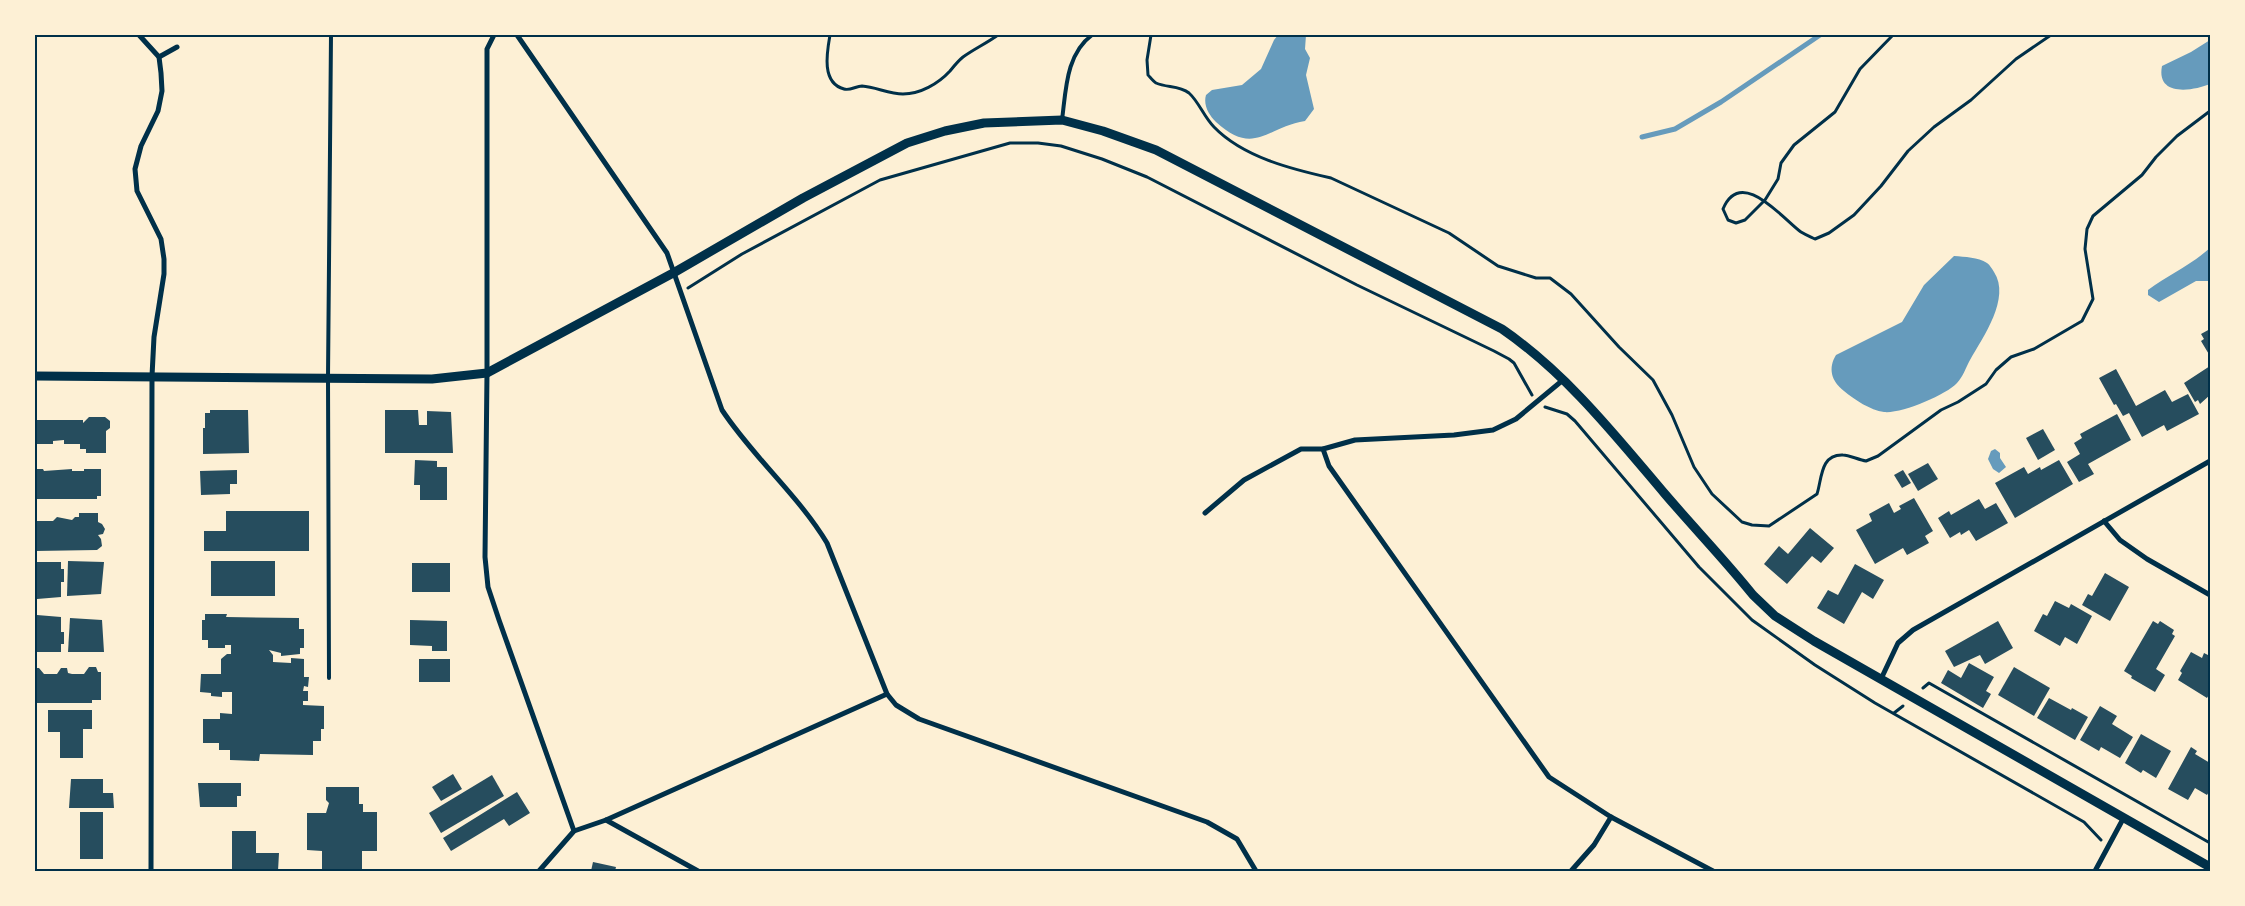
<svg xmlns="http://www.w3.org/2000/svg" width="2245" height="906" viewBox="0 0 2245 906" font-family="'Exo 2',sans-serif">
<rect width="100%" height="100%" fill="#fdf0d5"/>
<g fill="#669bbc">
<path d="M1278,35h28l-1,14 5,9 -4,17 8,34 -9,12c-38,6 -51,36 -89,1 -7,-7 -13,-17 -10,-27l6,-5 30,-5 19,-16 13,-29z"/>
<path d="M2210,40v44c-17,7 -54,13 -48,-18l29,-14z"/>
<path d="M2210,248v33h-14l-37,21 -11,-7v-5c20,-15 43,-25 62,-42z"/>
<path d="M1954,256c11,1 24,1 33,7 3,2 5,6 7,9 17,26 -11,65 -24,88 -4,7 -7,17 -13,23 -11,12 -56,31 -73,29 -14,-2 -29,-12 -40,-21 -13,-10 -16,-23 -8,-36l66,-33 22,-37z"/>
<path d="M1995,449l5,4v5l6,9 -7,6 -6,-4 -5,-10 3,-8z"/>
</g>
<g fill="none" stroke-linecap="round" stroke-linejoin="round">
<path stroke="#669bbc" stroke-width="5" d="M1642,137l33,-8 46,-27 99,-67"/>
</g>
<g fill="#264d5e">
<path d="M2210,329v27l-9,-15 3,-2 -3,-5z"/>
<path d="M2210,366v29l-10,9 -2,-4 -3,2 -11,-19z"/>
<path d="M2116,369l20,37 29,-16 7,12 16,-8 11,20 -32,17 -3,-6 -22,12 -13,-24 -6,3 -7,-12 -2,1 -15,-27z"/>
<path d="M210,410h38l1,43 -46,1v-26h2v-15h5z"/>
<path d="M385,410h33l1,15h8v-14l24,1 2,41h-68z"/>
<path d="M2117,414l14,26 -43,24 6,10 -15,8 -12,-20 13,-8 -6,-11 8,-5 -2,-4z"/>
<path d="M89,417h16l5,4v7l-4,3v22h-20v-4h-6v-5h-16v-4l-11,1v3h-18v-24h48v3z"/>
<path d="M2043,429l12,21 -17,10 -12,-22z"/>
<path d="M415,460l22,1v6h10v33h-27v-15h-6z"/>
<path d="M2059,460l14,24 -58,34 -20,-35 29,-16 4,7 12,-7 1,3z"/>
<path d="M1928,463l10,16 -20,12 -10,-17z"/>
<path d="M35,469h8l1,2 28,-2v2h12v-2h17v27h-4v3h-62z"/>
<path d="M237,470v14h-7v10l-29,1 -1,-24z"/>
<path d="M1903,470l8,13 -9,5 -8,-13z"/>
<path d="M1914,498l19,33 -8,5 4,7 -22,12 -4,-7 -28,16 -19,-34 16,-9 -3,-7 20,-11 5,10 7,-4 -2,-3z"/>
<path d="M1979,499l6,10 11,-6 12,20 -32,18 -7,-11 -8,5 -1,-3 -10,6 -12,-20 11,-7 2,4z"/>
<path d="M226,511h83v40h-105v-20h22z"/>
<path d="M79,513h19v9l4,2 3,5 -2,5 -5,1 3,4 1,7 -5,4 -62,1v-30h18l4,-4 15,3 3,-3h4z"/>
<path d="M1810,528l24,20 -13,15 -9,-7 -25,28 -23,-20 15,-18 9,8z"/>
<path d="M68,561l36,1 -3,32 -34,2z"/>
<rect x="211" y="561" width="64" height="35"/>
<path d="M35,562h26v7h3v13h-3v15l-24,2 -2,-3z"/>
<rect x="412" y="563" width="38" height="29"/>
<path d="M1855,564l29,16 -11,19 -11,-7 -18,32 -27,-16 11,-18 10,5z"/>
<path d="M2105,573l24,14 -19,34 -28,-16 6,-11 4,2z"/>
<path d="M2055,601l14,7 2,-4 21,12 -15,28 -12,-7 -5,9 -26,-15 9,-17 4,2z"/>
<path d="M205,614h22l-1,3 73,1v11h5v19h-4v6l-19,2v-3l-12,-3 4,5v7l18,1v-5l13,1v18h5l-1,10 -4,-1 -1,5h5v10h-5v4l21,1v23h-3v12h-8v14l-53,-1 -1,7 -29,-1v-10h-11v-7h-16v-24h17v-6l12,1v-22h-10v5l-11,-1v-3l-11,-1 1,-18h20v-15l6,-5h4v-9h-6v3h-17v-8h-6v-20h3z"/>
<path d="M37,615l24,2v15h3v12h-3v8h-26v-35z"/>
<path d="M70,618l32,2 2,32h-36z"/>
<path d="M410,620l37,1v30h-15v-5l-22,-1z"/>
<path d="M1998,621l15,27 -28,16 -5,-9 -26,12 -9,-16z"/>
<path d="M2153,621l5,3 2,-3 14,9 -2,4 3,2 -19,33 9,6 -10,17 -24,-14 1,-2 -8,-5z"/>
<path d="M2191,652l11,6 2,-5 6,3v37l-3,5 -29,-18 4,-7 -2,-2z"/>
<rect x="419" y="659" width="31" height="23"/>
<path d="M1969,663l25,14 -8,14 5,3 -8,14 -42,-25 7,-13 13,8z"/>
<path d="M89,667h7l2,5h3v28h-9v3h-57v-35h4l5,6h13l4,-6h6l1,5 4,1h12z"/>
<path d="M2014,667l36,21 -16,28 -36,-21z"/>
<path d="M2049,698l22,12 1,-2 16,9 -13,23 -38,-22z"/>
<path d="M2100,706l17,10 -5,8 21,13 -13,21 -19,-11 -2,4 -19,-11z"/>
<path d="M48,710h44v19h-9v29h-23v-26h-12z"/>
<path d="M2141,734l30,17 -15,27 -13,-8 -2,3 -16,-10z"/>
<path d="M2191,747l6,4 -2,3 15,9v27l-3,5 -12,-7 -7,12 -20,-11z"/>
<path d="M453,774l9,15 -21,12 -9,-14z"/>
<path d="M492,775l12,21 -63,37 -12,-20z"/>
<path d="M71,779h32v14h10l1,15h-45z"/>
<path d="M198,783h43v13h-4v11h-37z"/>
<path d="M326,787h33v17h4v8h14v39h-15v20h-40v-20l-15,-1v-37h19l3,-10 -3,-3z"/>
<path d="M517,792l13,21 -21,13 -5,-7 -53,32 -8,-13z"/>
<rect x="80" y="812" width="23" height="47"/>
<path d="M232,831h24v22h23l-1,18h-46z"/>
<path d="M593,862l23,5 -1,4h-24z"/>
</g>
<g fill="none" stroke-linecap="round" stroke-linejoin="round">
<g stroke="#003049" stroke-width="3">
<path d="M830,35c-3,17 -9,48 14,54 6,2 12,-3 18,-3 14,1 27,8 41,8 17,0 35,-10 47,-23 4,-5 8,-10 13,-14 11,-8 24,-14 35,-22"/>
<path d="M1151,35l-4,25 1,15c2,2 5,6 8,8 11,5 23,2 33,10 10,9 15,24 25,34 29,30 77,42 117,51l118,55 49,33 38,12h14l21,16 48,53 34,33 19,35 22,52 18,27 30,28 10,3 17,1 48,-32c5,-15 3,-40 26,-39 6,0 16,5 23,6l12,-5 63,-46 17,-8 28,-18 10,-14 15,-13 23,-8 48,-28 11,-22 -8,-50 2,-20 6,-13 49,-41 14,-18 21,-21 33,-25"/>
<path d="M1893,35l-33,34 -25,43 -41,33 -13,18 -3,16 -13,21 -20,20 -9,3 -8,-3 -5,-11c18,-43 60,10 78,23 5,3 10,5 14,7l14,-6 25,-18 27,-29 27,-35 26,-24 37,-27 45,-41 35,-24"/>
<path d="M688,288l54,-34 138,-74 130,-37h28l23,3 41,13 45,18 210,108 137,66 15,8 5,4 18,32"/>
<path d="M1545,407l22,7 8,7 124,146 53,53 63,45 60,38 209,119 17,18"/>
<path d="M1923,688l6,-5 281,160"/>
<path d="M1894,713l9,-7"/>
</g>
<g stroke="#003049" stroke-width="4">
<path d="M1062,120c4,-30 4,-66 30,-85"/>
<path d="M329,678l-1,-300 3,-343"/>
</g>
<g stroke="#003049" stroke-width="5">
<path d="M139,35l20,22 2,16 1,18 -4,20 -17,35 -6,23 2,22 24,48 3,20v15l-10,63 -2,39 -1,495"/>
<path d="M494,35l-7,14v324l-2,184 3,30 11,33 75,211"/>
<path d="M517,35l150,218 55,157c31,47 76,85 105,133l60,151 9,11 23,14 288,103 30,17 19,32"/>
<path d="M159,57l18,-10"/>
<path d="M1323,449l6,17 220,311 62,40 102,54"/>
<path d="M1205,513l39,-33 57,-31h22l32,-9 99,-5 39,-5 23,-11 47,-39"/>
<path d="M2104,521l16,19 27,19 63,36"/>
<path d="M1881,679l17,-36 15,-13 297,-169"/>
<path d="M606,820l92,51"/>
<path d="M539,871l35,-40 32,-11 281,-126"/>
<path d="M1571,871l23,-26 17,-28"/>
<path d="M2095,871l28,-52"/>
</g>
<path stroke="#003049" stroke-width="9" d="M35,376l397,3 55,-6 188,-101 128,-74 104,-55 38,-12 39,-8 78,-3 41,11 53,19 346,179c64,44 113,106 163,165 29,34 60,66 88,101l22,21 39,25 396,226"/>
</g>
<rect width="2245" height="906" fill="none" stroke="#fdf0d5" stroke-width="72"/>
<rect x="36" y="36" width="2173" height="834" fill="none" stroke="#003049" stroke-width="2"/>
</svg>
